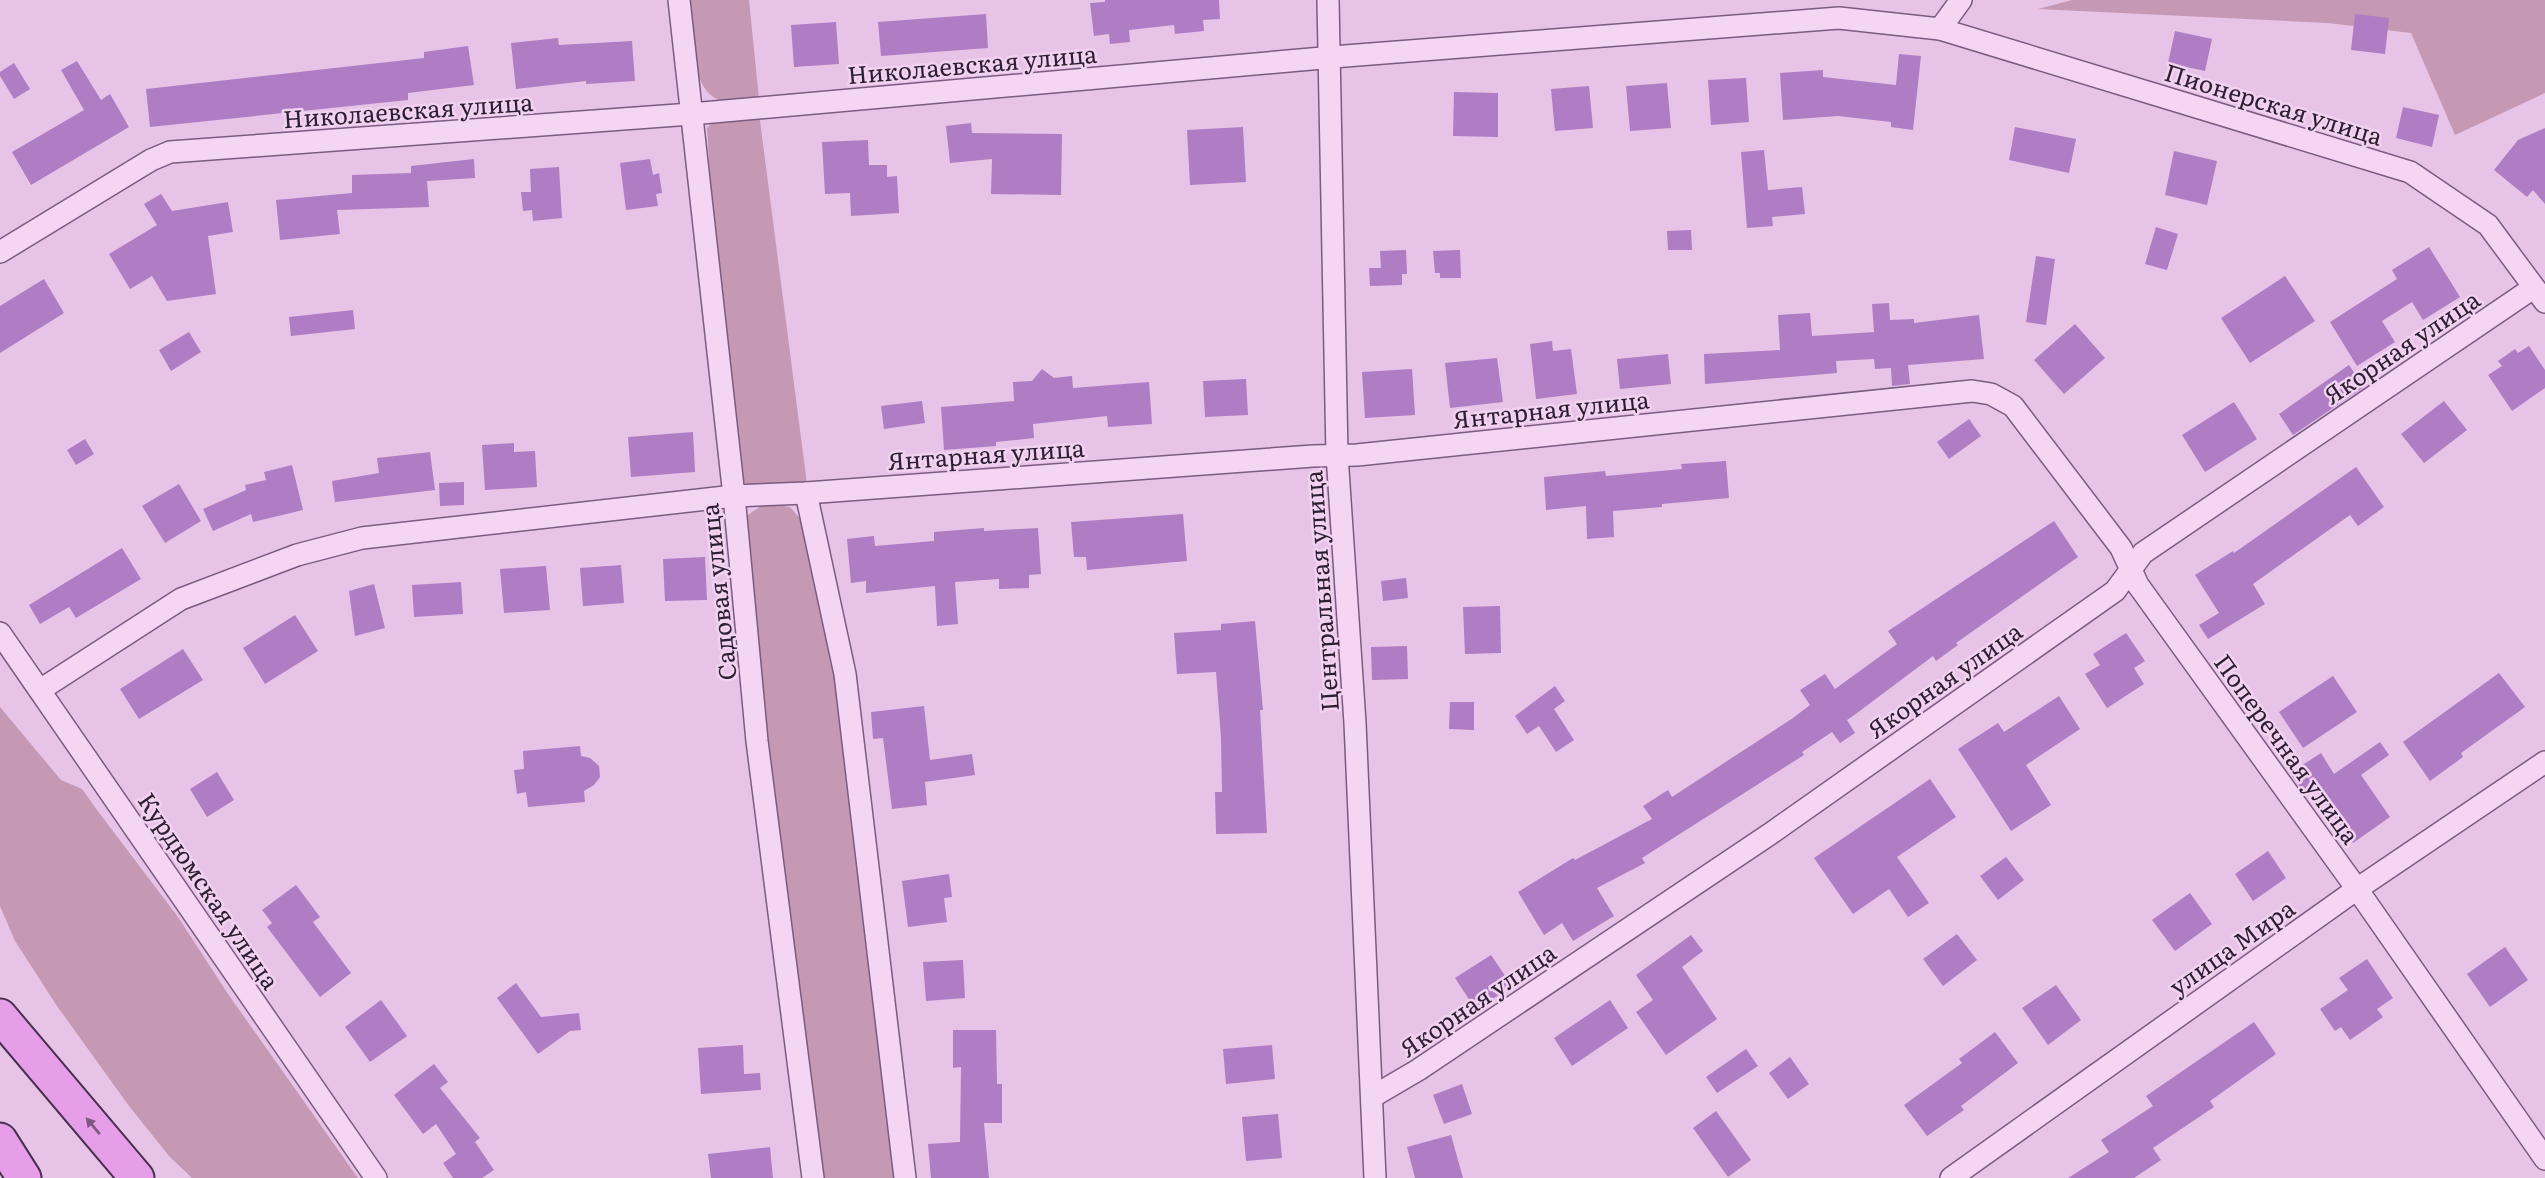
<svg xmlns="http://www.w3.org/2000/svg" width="2545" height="1178" viewBox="0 0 2545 1178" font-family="Literata,serif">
<rect width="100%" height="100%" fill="#e8c3e8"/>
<g fill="#c598b3">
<path d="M685,0h64l10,99c-11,0 -28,4 -39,1 -30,-9 -31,-74 -35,-100z"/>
<path d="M2072,0h473v93l-90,42 -44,-102 -83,-10 -290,-14z"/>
<path d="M759,113l48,371 -54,5 -16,-12 -21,-206 -9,-143 11,-11z"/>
<path d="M775,505l15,2 12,14 34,155 61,502h-76l-57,-437 -19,-224 16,-11z"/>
<path d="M0,707l61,73 21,9 15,21 81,107 50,77 130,184h-166l-23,-22 -40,-50 -72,-100 -42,-65 -15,-35z"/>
</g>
<g fill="#ae7dc3">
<path d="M1105,0h114l1,19 -17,1 1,11 -29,3 -1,-9 -45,5 1,12 -20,2 -1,-10 -15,2 -4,-33 15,-1z"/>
<path d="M986,14l2,34 -107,8 -3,-34z"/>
<path d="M2355,14l34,4 -4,36 -34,-4z"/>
<path d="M836,22l3,42 -45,3 -3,-42z"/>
<path d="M2175,31l37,8 -7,32 -37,-8z"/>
<path d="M558,38l1,7 73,-4 3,40 -49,3v-3l-70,8 -5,-46z"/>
<path d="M468,46l6,39 -66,8v7l-258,27 -4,-38 278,-31v-6z"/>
<path d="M1899,54l22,2 -8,74 -22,-3v-5l-53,-6 -55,4 -3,-47 43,-3v7l73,8z"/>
<path d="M77,61l24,39 9,-6 19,33 -98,58 -19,-33 72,-42 -23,-40z"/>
<path d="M14,63l16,26 -16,10 -14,-23v-4z"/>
<path d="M1746,78l3,44 -38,3 -3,-45z"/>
<path d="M1667,83l4,45 -41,3 -4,-45z"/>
<path d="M1589,86l4,42 -38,3 -4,-42z"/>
<path d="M1454,92l44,1v44l-45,-1z"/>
<path d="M2403,107l36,8 -7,32 -36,-9z"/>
<path d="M971,123l1,10 90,1 -1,61 -70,-1 1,-35 -42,4 -4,-37z"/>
<path d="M1243,127l3,55 -56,3 -3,-55z"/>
<path d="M2015,127l61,12 -7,34 -60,-13z"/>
<path d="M2545,128v76l-12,-14 -6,7 -33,-27 24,-30z"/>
<path d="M868,140l1,25h18v12l10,-1 2,37 -48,3 -1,-23 -25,1 -3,-52z"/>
<path d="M1764,150l4,40 34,-3 3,27 -33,3 1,9 -26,2 -6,-76z"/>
<path d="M2174,151l43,10 -10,44 -42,-10z"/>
<path d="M474,159l1,19 -48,3 2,26 -92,3 3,24 -60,6 -4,-40 76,-7v-18l59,-2v-7z"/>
<path d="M650,159l3,16 6,-2 3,20 -6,1 2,12 -32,4 -6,-47z"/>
<path d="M559,167l3,51 -29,3 -1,-11 -9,1 -2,-19h10l-1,-23z"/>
<path d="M161,194l11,17 56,-9 5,30 -25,4 8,58 -49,7 -15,-25 -22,13 -21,-35 48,-29 -13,-21z"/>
<path d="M2156,227l22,7 -11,36 -22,-6z"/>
<path d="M1691,230l1,20h-24l-1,-19z"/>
<path d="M2429,247l31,50 -37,23 -11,-18 -30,19 13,21 -38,24 -27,-44 67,-43 -5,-9z"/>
<path d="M1406,250l1,24h-5v11l-32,1 -1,-18h12l-1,-17z"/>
<path d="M1460,250l1,28h-21v-5h-5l-2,-22z"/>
<path d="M2036,256l19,3 -9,66 -20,-3z"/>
<path d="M2285,276l30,45 -65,42 -29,-45z"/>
<path d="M44,279l20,34 -64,40v-47z"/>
<path d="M1889,303l1,17 24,-1v4l65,-8 5,44 -76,6 2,19 -18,2 -1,-18 -16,1 -1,-10 -38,2 1,12 -132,11 -1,-30 76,-4 -2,-35 32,-2 2,23 62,-4 -2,-28z"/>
<path d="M353,310l2,19 -64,7 -2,-19z"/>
<path d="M2075,324l30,34 -41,36 -30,-34z"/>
<path d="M189,332l12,20 -30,19 -12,-21z"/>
<path d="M1552,341l1,10 18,-2 6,45 -41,5 -6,-55z"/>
<path d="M2529,346l16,24v18l-33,23 -24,-36 14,-9 -4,-5 17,-12 3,4z"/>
<path d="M1668,354l3,30 -51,5 -3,-30z"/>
<path d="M1497,358l6,44 -53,6 -5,-45z"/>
<path d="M2349,365l15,22 -71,48 -14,-21z"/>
<path d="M1042,369l12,9 18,-2 1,12 76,-6 3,42 -44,3 -1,-11 -74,8 1,14 -38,4v4l-52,4 -3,-43 73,-6 -1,-19 19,-1z"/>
<path d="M1412,369l3,46 -50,3 -3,-46z"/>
<path d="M1246,379l2,36 -43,2 -2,-36z"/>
<path d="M922,401l3,22 -41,6 -3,-23z"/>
<path d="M2444,401l23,29 -43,33 -23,-29z"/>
<path d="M2234,402l23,37 -52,33 -23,-37z"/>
<path d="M1969,419l12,17 -32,23 -12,-17z"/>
<path d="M693,432l2,40 -64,5 -3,-40z"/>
<path d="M85,439l9,15 -18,11 -9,-15z"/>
<path d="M514,443v9l21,-1 2,36 -52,3 -3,-45z"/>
<path d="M430,452l5,38 -100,12 -3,-21 47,-8 -2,-15z"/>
<path d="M1726,461l3,37 -67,6v3l-49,4 1,26 -27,2 -1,-33 -40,4 -2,-33 61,-6 1,5 76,-7 -1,-5z"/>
<path d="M292,465l11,45 -50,12 -2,-8 -38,17 -10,-22 43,-19 -1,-5 21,-5 -2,-8z"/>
<path d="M2356,467l28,40 -26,19 -8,-11 -97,69 12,20 -57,35 -9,-14 20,-12 -24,-38 38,-24 1,2z"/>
<path d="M464,482v23l-24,1 -1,-23z"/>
<path d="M179,484l22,37 -36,22 -23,-37z"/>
<path d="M1183,514l4,47 -100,9 -1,-13h-12l-3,-35z"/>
<path d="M2054,521l24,36 -122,86 2,2 -22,16 -3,-5 -80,60 -6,4 8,13 -15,10 -8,-11 -30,20 2,3 -162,103 3,5 -48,25 17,28 -41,25 -11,-18 -18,12 -26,-43 55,-34 2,2 77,-41 -9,-13 25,-16 4,7 121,-79 17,-13 -10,-15 25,-16 10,15 62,-45 -9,-13z"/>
<path d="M984,528v3l54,-3 3,46 -12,1v13l-30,1v-10l-44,3 3,42 -21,2 -2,-40 -69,7v-12l-15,2 -4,-44 27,-3 1,10 59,-5v-9z"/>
<path d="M122,548l19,31 -65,39 -7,-11 -29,17 -11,-19z"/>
<path d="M705,557l2,43 -42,1 -2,-42z"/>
<path d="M621,565l3,38 -41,3 -3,-38z"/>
<path d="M546,566l4,44 -46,3 -4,-44z"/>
<path d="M1406,578l2,20 -25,3 -2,-20z"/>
<path d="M461,582l2,32 -49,3 -2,-32z"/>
<path d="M374,584l11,44 -30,8 -6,-45z"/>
<path d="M1500,606l1,47 -36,1 -2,-47z"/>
<path d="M295,615l23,36 -53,33 -22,-36z"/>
<path d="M1255,621l8,89h-3l7,123 -51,1 -1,-42h7l-1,-54 -5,-66 -39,2 -3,-41 47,-3v-6z"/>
<path d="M2126,633l19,28 -11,7 10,16 -37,24 -22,-34 15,-9 -7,-11z"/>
<path d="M1407,646l1,33 -36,1 -1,-33z"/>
<path d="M183,649l20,31 -64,39 -19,-30z"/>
<path d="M2499,673l26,34 -64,46 2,4 -33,24 -27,-39z"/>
<path d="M2333,676l24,36 -54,36 -24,-36z"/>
<path d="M1555,686l10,15 -11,8 20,31 -18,12 -17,-26 -12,8 -12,-18z"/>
<path d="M2059,696l21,33 -54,36 25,40 -40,26 -53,-82 40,-26 6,9z"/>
<path d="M1450,702h24v28l-25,-1z"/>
<path d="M924,706l6,54 42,-6 3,21 -50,7 2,23 -35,4 -9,-71 -10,1 -2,-27z"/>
<path d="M2380,742l9,13 -28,20 29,42 -37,26 -41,-58 -9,6 -13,-18 31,-20 13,21z"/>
<path d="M580,746l1,10 9,2 9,8 1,11 -6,8 -10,6 1,11 -57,5 -2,-15 -9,2 -3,-24 10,-1 -1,-18z"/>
<path d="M217,772l17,28 -27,17 -17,-28z"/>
<path d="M1930,779l26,38 -59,40 32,46 -21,14 -19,-28 -36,25 -39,-56z"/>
<path d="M2268,851l18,27 -33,23 -18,-27z"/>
<path d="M2006,857l18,23 -26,20 -18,-24z"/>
<path d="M949,874l3,23 -8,1 3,24 -39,5 -6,-46z"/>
<path d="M296,885l24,32 -7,5 38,51 -31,24 -53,-70 5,-4 -10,-13z"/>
<path d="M2190,893l22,31 -37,27 -23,-31z"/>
<path d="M1957,934l20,26 -34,26 -20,-27z"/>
<path d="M1691,935l12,16 -21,16 35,52 -51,36 -30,-43 17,-12 -17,-25z"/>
<path d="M2505,947l23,33 -38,27 -23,-33z"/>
<path d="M1491,955l21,31 -36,24 -21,-32z"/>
<path d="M2367,959l26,39 -16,11 6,8 -33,23 -9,-13 -6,4 -15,-22 28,-19 -9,-12z"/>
<path d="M963,960l2,38 -39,3 -3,-39z"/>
<path d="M516,983l25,34 38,-4 2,17 -11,1 -32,23 -41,-56z"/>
<path d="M2056,985l25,35 -33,25 -26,-37z"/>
<path d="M381,1000l26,36 -37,26 -25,-35z"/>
<path d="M1610,1000l18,28 -56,38 -18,-28z"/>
<path d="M2254,1022l22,32 -66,47 4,6 -61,41 8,12 -27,18h-66l41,-26 -8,-12 52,-34 -7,-10z"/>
<path d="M953,1030h43l1,54h5v39h-18l5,55h-58l-3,-34 32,-2 1,-75 -8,1z"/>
<path d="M1995,1032l23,31 -57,43 3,4 -37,26 -23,-31 58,-42 -3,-4z"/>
<path d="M743,1045l1,29 16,-1 1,17 -60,4 -3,-46z"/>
<path d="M1272,1045l3,34 -49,5 -3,-35z"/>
<path d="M1746,1049l12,17 -41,27 -11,-16z"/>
<path d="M1790,1057l19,27 -21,15 -19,-26z"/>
<path d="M434,1064l14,18 -8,6 40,50 -5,4 19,28 -12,8h-29l-10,-15 13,-9 -20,-30 -13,10 -29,-39z"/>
<path d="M1462,1084l10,30 -28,10 -11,-29z"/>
<path d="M1716,1111l35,49 -23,17 -35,-49z"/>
<path d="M1278,1114l4,44 -36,3 -4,-44z"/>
<path d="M1451,1135l12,43h-48l-8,-31z"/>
<path d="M770,1147l3,31h-62l-3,-24z"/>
</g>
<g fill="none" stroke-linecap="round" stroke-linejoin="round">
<defs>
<g id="street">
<path d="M679,0l55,496 23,245 56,437"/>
<path d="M1328,0l9,455 18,268 20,455"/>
<path d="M1940,29l21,-29"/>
<path d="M0,252l151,-92 19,-8 521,-38 654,-58 494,-38 101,11 470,143 78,53 57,77"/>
<path d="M806,493l39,181 60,504"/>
<path d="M0,633l376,545"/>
<path d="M40,690l141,-91 116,-44 65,-17 372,-42 72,-3 507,-37 44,-1 615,-64 19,3 22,12 108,142 17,37 219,304 188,270"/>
<path d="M1372,1097l46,-27 352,-236 345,-243 28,-38 390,-265"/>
<path d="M1951,1178l406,-289 188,-127"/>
</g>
<g id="primary">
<path d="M0,1016l137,162"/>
<path d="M0,1140l24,38"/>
</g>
</defs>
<use href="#street" stroke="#7a5c81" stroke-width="24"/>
<use href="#primary" stroke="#47304f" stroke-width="37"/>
<use href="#street" stroke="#f4d5f4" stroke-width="21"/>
<use href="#primary" stroke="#e69ee8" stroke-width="33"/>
</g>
<defs><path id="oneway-solid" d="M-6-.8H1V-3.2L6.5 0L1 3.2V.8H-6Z" transform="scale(1.75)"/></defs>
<use fill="#815884" href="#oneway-solid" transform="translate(93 1126) rotate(-130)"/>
<g text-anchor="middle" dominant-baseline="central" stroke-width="5" stroke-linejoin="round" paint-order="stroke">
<g font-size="24" fill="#2e1e32" stroke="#f1d2f1">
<text transform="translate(972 63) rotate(-5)">Николаевская улица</text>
<text transform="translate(2274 103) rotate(17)">Пионерская улица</text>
<text transform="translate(408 109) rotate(-4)">Николаевская улица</text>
<text transform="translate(2401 346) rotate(-34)">Якорная улица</text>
<text transform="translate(1551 408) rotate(-6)">Янтарная улица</text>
<text transform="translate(986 453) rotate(-4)">Янтарная улица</text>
<text transform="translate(1320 591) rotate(-94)">Центральная улица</text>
<text transform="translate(717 592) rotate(-96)">Садовая улица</text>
<text transform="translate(1944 679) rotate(-35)">Якорная улица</text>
<text transform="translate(2288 748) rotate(54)">Поперечная улица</text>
<text transform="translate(210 890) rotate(56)">Курдюмская улица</text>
<text transform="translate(2231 946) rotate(-35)">улица Мира</text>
<text transform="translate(1477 999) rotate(-34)">Якорная улица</text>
</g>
</g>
</svg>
